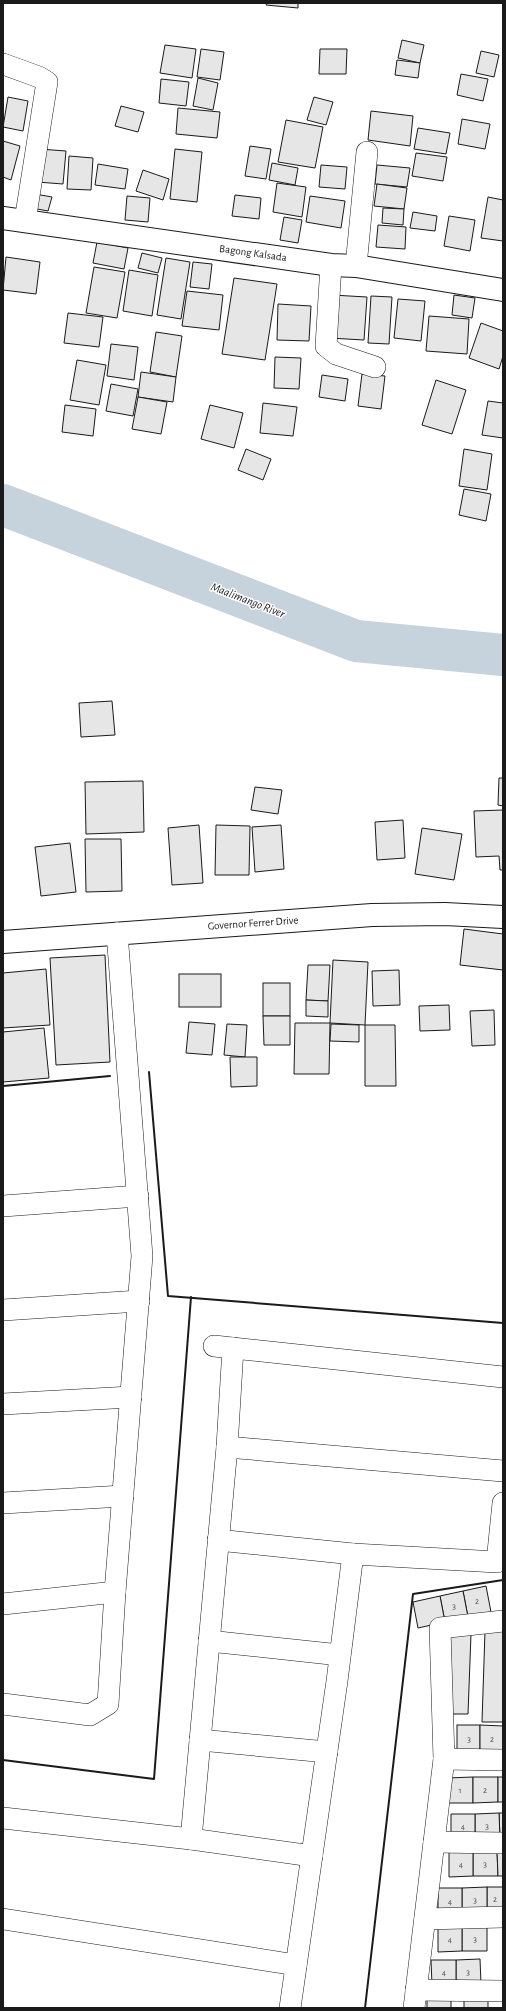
<svg xmlns="http://www.w3.org/2000/svg" width="506" height="2011" viewBox="0 0 506 2011" font-family="'Alegreya Sans',sans-serif">
<rect width="100%" height="100%" fill="#fff"/>
<g fill="none" stroke-linecap="round" stroke-linejoin="round">
<path stroke="#c6d2dc" stroke-width="42" d="M3,505l353,136 147,14"/>
</g>
<g fill="#e6e6e6" stroke="#1a1a1a">
<path d="M267,3h31v5l-32,-3z"/>
<path d="M402,40l22,5 -4,18 -22,-5z"/>
<path d="M165,45l31,4 -4,29 -32,-5z"/>
<path d="M201,49l23,3 -4,28 -23,-3z"/>
<path d="M320,49h27l-1,25h-27z"/>
<path d="M481,51l18,4 -5,22 -18,-4z"/>
<path d="M397,60l23,3 -2,15 -23,-3z"/>
<path d="M461,74l27,5 -5,22 -26,-6z"/>
<path d="M198,78l20,5 -5,27 -20,-4z"/>
<path d="M161,79l28,3 -3,24 -27,-3z"/>
<path d="M8,97l20,4 -5,30 -20,-4z"/>
<path d="M314,97l19,5 -7,23 -19,-5z"/>
<path d="M121,106l23,6 -6,20 -23,-6z"/>
<path d="M178,108l42,4 -3,26 -41,-4z"/>
<path d="M371,111l42,5 -3,30 -42,-6z"/>
<path d="M462,119l28,5 -5,25 -27,-5z"/>
<path d="M286,120l37,7 -8,41 -37,-6z"/>
<path d="M418,128l32,5 -4,21 -32,-5z"/>
<path d="M3,141l17,5 -9,34 -8,-3z"/>
<path d="M250,146l21,3 -5,30 -21,-3z"/>
<path d="M39,149l27,2 -3,33 -26,-2z"/>
<path d="M175,149l27,3 -5,50 -27,-3z"/>
<path d="M416,153l31,4 -4,24 -31,-5z"/>
<path d="M69,156l24,2 -2,32 -24,-1z"/>
<path d="M272,163l26,5 -3,17 -26,-5z"/>
<path d="M98,164l30,5 -3,20 -30,-4z"/>
<path d="M321,165l26,2 -2,22 -26,-2z"/>
<path d="M377,165l33,3 -3,19 -32,-3z"/>
<path d="M143,170l26,9 -6,21 -27,-9z"/>
<path d="M277,183l29,4 -4,30 -29,-5z"/>
<path d="M377,184l30,4 -3,21 -30,-3z"/>
<path d="M35,194l17,3 -4,14 -16,-3z"/>
<path d="M235,195l26,3 -2,21 -27,-3z"/>
<path d="M127,196l23,2 -2,24 -23,-2z"/>
<path d="M310,196l35,5 -4,27 -35,-6z"/>
<path d="M488,197l15,3v41l-22,-3z"/>
<path d="M383,208l21,1 -1,16 -21,-2z"/>
<path d="M413,212l24,4 -2,15 -25,-3z"/>
<path d="M449,216l26,4 -5,31 -26,-5z"/>
<path d="M284,217l18,3 -4,23 -18,-3z"/>
<path d="M378,225l28,2 -1,22 -29,-2z"/>
<path d="M97,242l31,6 -4,21 -31,-6z"/>
<path d="M142,253l20,5 -4,15 -20,-5z"/>
<path d="M6,257l34,5 -4,32 -33,-4z"/>
<path d="M166,258l24,4 -9,57 -24,-4z"/>
<path d="M193,262l19,2 -3,25 -19,-2z"/>
<path d="M94,267l31,5 -8,46 -31,-5z"/>
<path d="M129,270l29,5 -6,41 -29,-5z"/>
<path d="M234,278l43,6 -12,76 -43,-6z"/>
<path d="M187,291l36,4 -4,35 -37,-4z"/>
<path d="M332,295l35,2 -3,43 -35,-2z"/>
<path d="M454,295l21,3 -3,20 -20,-3z"/>
<path d="M371,296l21,1 -3,47 -21,-1z"/>
<path d="M398,299l27,2 -4,40 -27,-3z"/>
<path d="M278,304l33,2 -2,35 -32,-1z"/>
<path d="M68,313l35,4 -4,30 -35,-4z"/>
<path d="M429,316l40,3 -2,35 -41,-3z"/>
<path d="M481,323l22,8v25l-4,13 -30,-11z"/>
<path d="M156,332l26,4 -6,41 -26,-5z"/>
<path d="M111,344l27,3 -4,33 -27,-4z"/>
<path d="M275,357l26,1 -2,31 -25,-1z"/>
<path d="M77,360l29,5 -7,40 -29,-5z"/>
<path d="M141,372l35,5 -3,25 -35,-5z"/>
<path d="M362,374l23,2 -4,33 -23,-3z"/>
<path d="M322,375l26,4 -3,22 -26,-4z"/>
<path d="M436,380l30,10 -14,44 -30,-9z"/>
<path d="M111,384l27,5 -5,27 -27,-5z"/>
<path d="M138,397l29,5 -6,32 -29,-5z"/>
<path d="M488,401l15,2v35l-21,-3z"/>
<path d="M263,403l34,4 -4,29 -33,-3z"/>
<path d="M65,405l31,4 -3,27 -31,-4z"/>
<path d="M210,405l33,8 -9,35 -33,-9z"/>
<path d="M246,449l25,10 -8,21 -25,-10z"/>
<path d="M464,449l28,5 -5,36 -28,-4z"/>
<path d="M464,489l27,5 -5,27 -27,-6z"/>
<path d="M112,701l3,34 -34,2 -2,-34z"/>
<path d="M499,778h4v28l-5,-1z"/>
<path d="M143,781l1,51 -58,2 -1,-52z"/>
<path d="M255,787l27,3 -4,24 -27,-4z"/>
<path d="M503,810v60h-3l-1,-14 -23,1 -2,-46z"/>
<path d="M403,820l2,38 -28,2 -2,-38z"/>
<path d="M199,825l4,58 -31,2 -4,-57z"/>
<path d="M216,825l34,1 -1,49h-34z"/>
<path d="M281,825l3,44 -29,3 -3,-45z"/>
<path d="M422,828l40,6 -8,46 -39,-6z"/>
<path d="M85,839h36l1,52 -36,1z"/>
<path d="M70,843l6,49 -35,4 -6,-49z"/>
<path d="M464,929l39,5v36l-43,-5z"/>
<path d="M105,955l5,107 -54,3 -6,-107z"/>
<path d="M333,960l35,2 -3,63 -35,-2z"/>
<path d="M308,965h22l-2,36 -22,-1z"/>
<path d="M46,969l4,56 -47,3v-55z"/>
<path d="M399,970l1,35 -27,1 -1,-35z"/>
<rect x="179" y="974" width="42" height="33"/>
<rect x="263" y="983" width="27" height="33"/>
<path d="M306,1000l22,1v16l-22,-1z"/>
<path d="M449,1005l1,25 -30,1 -1,-25z"/>
<path d="M494,1010l1,35 -23,1 -2,-35z"/>
<path d="M263,1016h27v29h-26z"/>
<path d="M189,1022l26,2 -3,31 -26,-2z"/>
<path d="M295,1023h35l-1,51h-35z"/>
<path d="M227,1024l20,1 -2,32 -21,-2z"/>
<path d="M331,1024l28,1v17l-29,-1z"/>
<path d="M365,1025h30l1,61h-31z"/>
<path d="M44,1028l5,50 -46,4v-50z"/>
<path d="M230,1057h27v29l-26,1z"/>
<path d="M486,1586l5,26 -23,5 -5,-26z"/>
<path d="M463,1591l5,26 -23,5 -5,-26z"/>
<path d="M440,1596l5,26 -27,6 -5,-26z"/>
<path d="M485,1631h18v91h-21z"/>
<path d="M450,1634h21l-3,80h-20z"/>
<rect x="457" y="1725" width="23" height="27"/>
<path d="M480,1725l23,1v26h-23z"/>
<path d="M473,1777v26h-25l-1,-25z"/>
<path d="M473,1777h25v25l-25,1z"/>
<rect x="498" y="1777" width="5" height="25"/>
<path d="M499,1813h4v25h-3z"/>
<path d="M499,1813l1,25h-25v-24z"/>
<path d="M451,1814h24v24l-24,1z"/>
<path d="M473,1851h24l1,25h-25z"/>
<path d="M473,1851v25l-24,1v-25z"/>
<path d="M497,1851h6v25h-5z"/>
<rect x="487" y="1887" width="16" height="25"/>
<path d="M487,1887v25l-25,1v-25z"/>
<rect x="438" y="1888" width="24" height="25"/>
<path d="M487,1926v25h-25v-24z"/>
<path d="M438,1927h24v24l-24,1z"/>
<path d="M480,1959l1,25h-25v-24z"/>
<path d="M431,1960h25v24l-24,1z"/>
<path d="M451,1997v11h-24v-10z"/>
<rect x="464" y="1997" width="24" height="11"/>
</g>
<g fill="none" stroke-linecap="round" stroke-linejoin="round">
<defs>
<g id="street">
<path d="M3,64l36,13 8,5 -22,139"/>
<path d="M331,265l-5,81 10,8 39,13"/>
<path d="M356,266l11,-114"/>
<path d="M3,1206l135,-10"/>
<path d="M3,1310l136,-9"/>
<path d="M214,1346l289,31"/>
<path d="M233,1348l-6,99 276,24"/>
<path d="M3,1404l128,-7"/>
<path d="M3,1503l120,-7"/>
<path d="M218,1540l135,14"/>
<path d="M3,1604l112,-12"/>
<path d="M209,1641l131,14"/>
<path d="M3,1704l87,11 18,-11 7,-112 27,-336 -25,-323"/>
<path d="M200,1740l127,12"/>
<path d="M444,1759l59,1"/>
<path d="M3,1818l188,21 36,-392"/>
<path d="M191,1839l121,17"/>
<path d="M434,1842l69,1"/>
<path d="M3,1919l293,46"/>
<path d="M425,1919l78,-2"/>
<path d="M416,1990l87,1"/>
<path d="M290,2008l47,-327 16,-127 144,8 6,-59"/>
<path d="M414,2008l30,-249 -4,-131 63,-7"/>
</g>
<g id="secondary">
<path d="M3,218l328,47 25,1 147,24"/>
<path d="M3,942l369,-27 73,-1 58,3"/>
</g>
</defs>
<use href="#street" stroke="#1a1a1a" stroke-width="22"/>
<use href="#secondary" stroke="#1a1a1a" stroke-width="24"/>
<use href="#street" stroke="#fff" stroke-width="21"/>
<use href="#secondary" stroke="#fff" stroke-width="22"/>
<g stroke="#1a1a1a" stroke-width="2">
<path d="M149,1072l19,224 335,27"/>
<path d="M3,1086l107,-10"/>
<path d="M3,1760l151,19 37,-482"/>
<path d="M365,2008l48,-414 90,-14"/>
</g>
</g>
<g text-anchor="middle" dominant-baseline="central" stroke-width="3" stroke-linejoin="round" paint-order="stroke">
<g font-size="9" fill="#4d4d4d">
<text x="477" y="1601">2</text>
<text x="454" y="1606">3</text>
<text x="469" y="1739">3</text>
<text x="492" y="1739">2</text>
<text x="460" y="1790">1</text>
<text x="485" y="1790">2</text>
<text x="463" y="1826">4</text>
<text x="487" y="1826">3</text>
<text x="461" y="1864">4</text>
<text x="485" y="1864">3</text>
<text x="495" y="1899">2</text>
<text x="475" y="1900">3</text>
<text x="450" y="1901">4</text>
<text x="450" y="1939">4</text>
<text x="475" y="1939">3</text>
<text x="444" y="1972">4</text>
<text x="468" y="1972">3</text>
</g>
<g font-size="11" fill="#1a1a1a" stroke="#fff">
<text transform="translate(253 253) rotate(8)">Bagong Kalsada</text>
<text transform="translate(253 923) rotate(-4)">Governor Ferrer Drive</text>
</g>
<g font-size="12" font-style="italic" fill="#1a1a1a" stroke="#fff">
<text transform="translate(248 600) rotate(21)">Maalimango River</text>
</g>
</g>
<rect width="506" height="2011" fill="none" stroke="#1a1a1a" stroke-width="8"/>
</svg>
